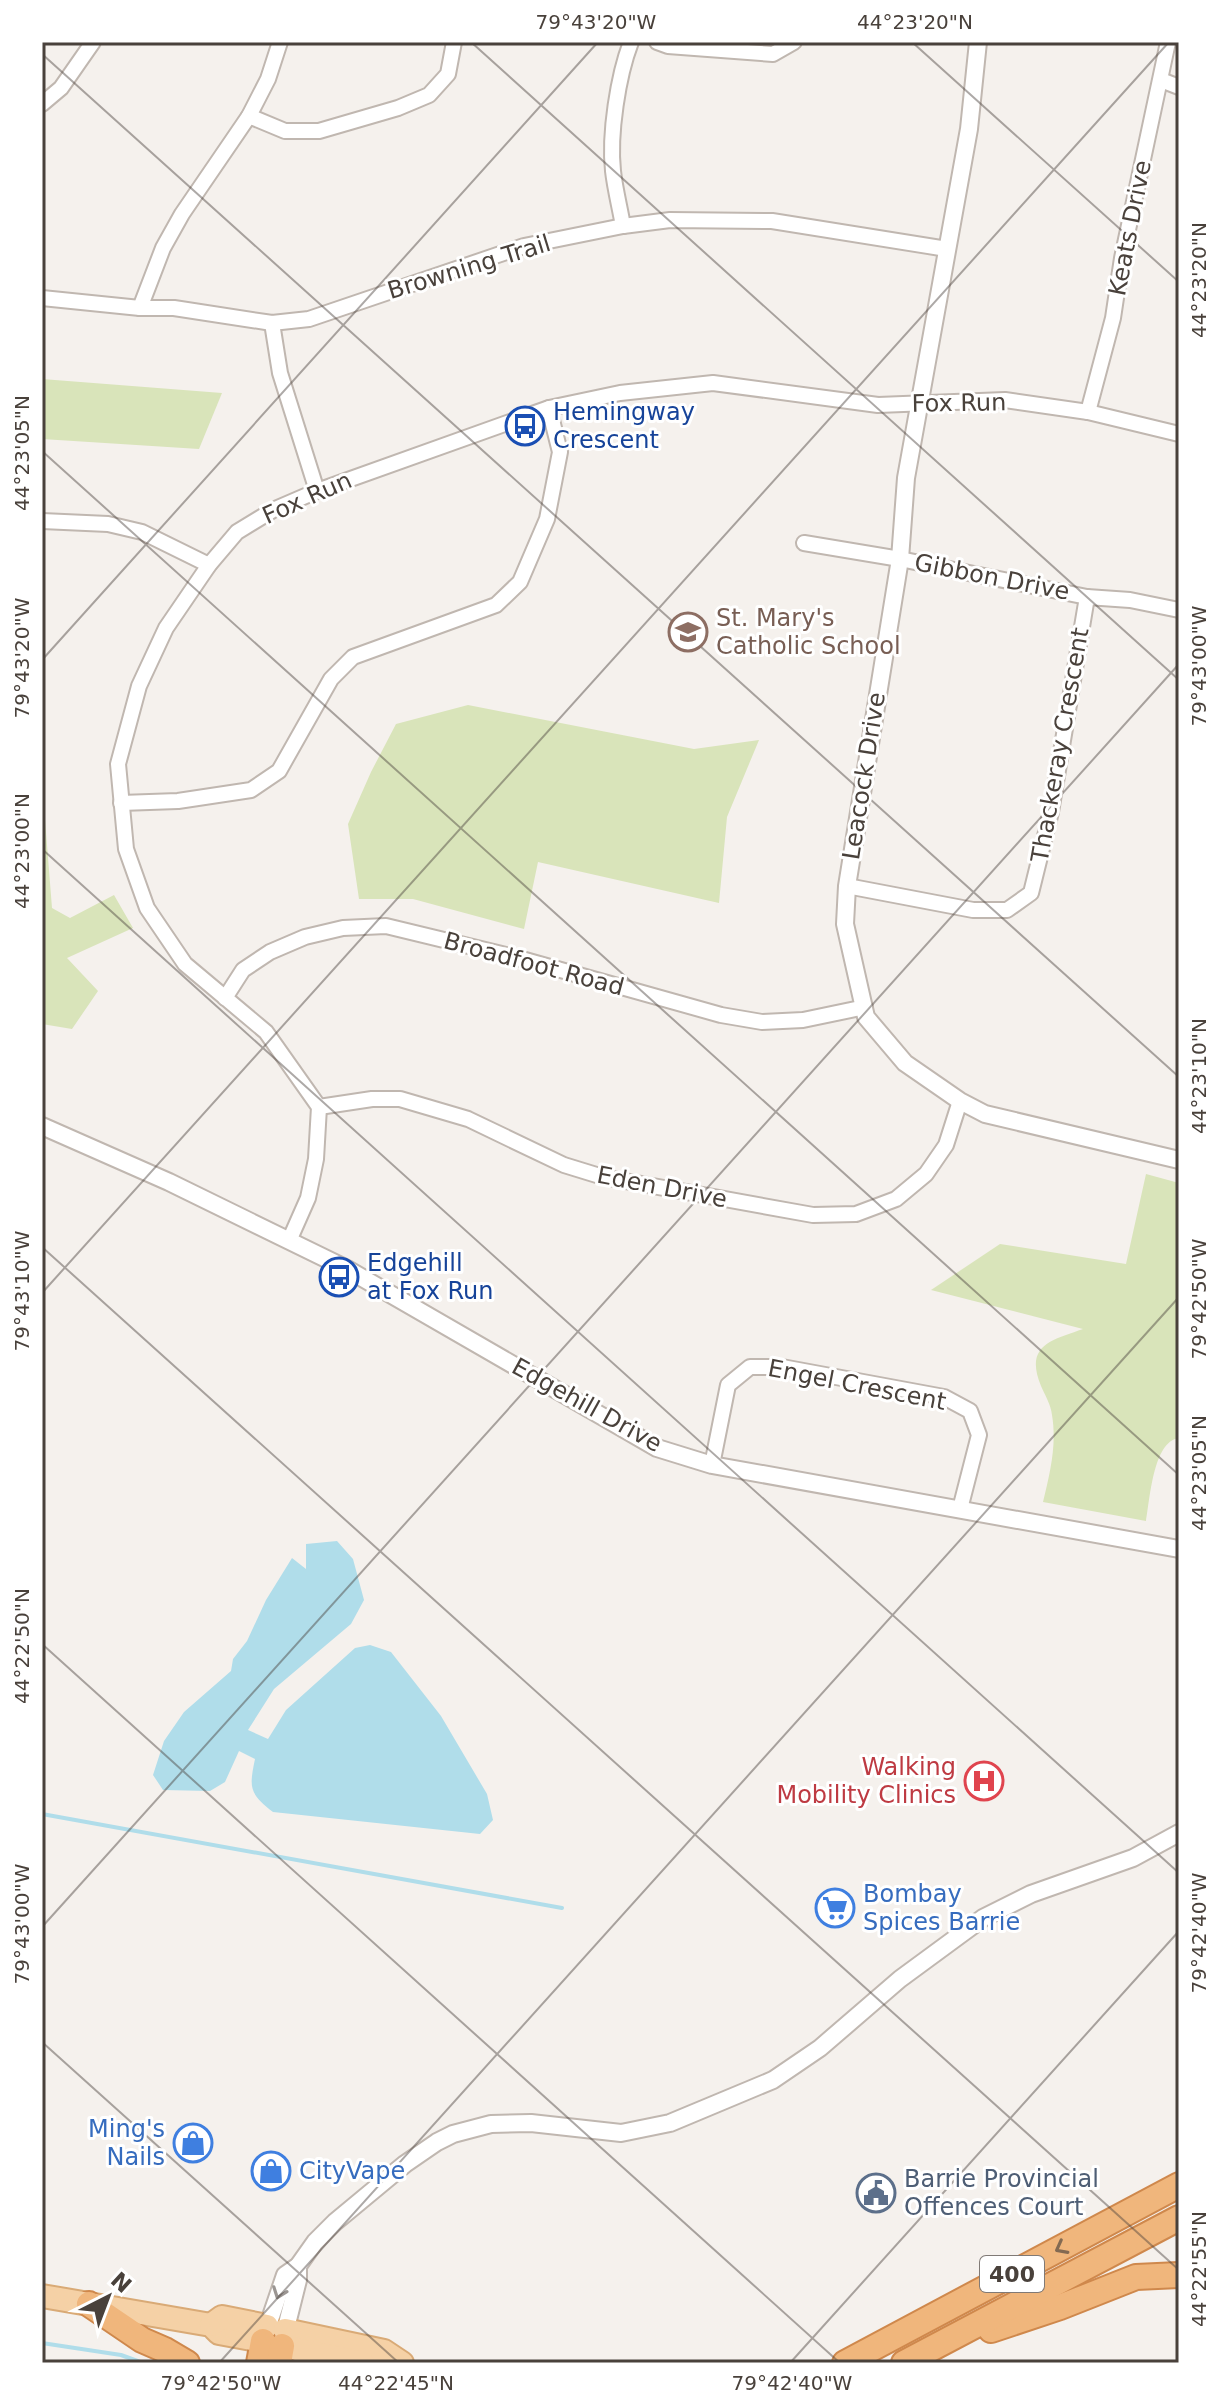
<svg xmlns="http://www.w3.org/2000/svg" width="1221" height="2405" viewBox="0 0 1221 2405" font-family="'DejaVu Sans',sans-serif">
<rect width="100%" height="100%" fill="#f5f1ed"/>
<g fill="#d9e4ba">
<path d="M42,379l180,14 -23,56 -157,-10z"/>
<path d="M468,705l226,44 65,-9 -32,77 -8,86 -181,-41 -14,67 -111,-30h-54l-11,-75 23,-52 25,-48z"/>
<path d="M42,782l10,126 18,10 44,-23 19,33 -66,30 31,33 -26,38 -30,-5z"/>
<path d="M1146,1174l33,9v255c-26,3 -29,62 -33,83l-103,-19c7,-29 14,-57 9,-87 -1,-10 -7,-20 -11,-29 -17,-41 11,-46 42,-57l-152,-39 69,-46 126,20z"/>
</g>
<path fill="#b0ddea" d="M337,1541l16,18 11,41 -13,24 -77,65 -26,41 20,9 18,-29 69,-62 15,-3 21,7 50,64 46,78 6,26 -13,14 -207,-22c-24,-19 -24,-24 -18,-53l-16,-8 -14,31 -15,9 -47,-1 -10,-15 11,-34 20,-29 47,-41 2,-12 14,-18 19,-41 26,-42 14,11v-25z"/>
<g fill="none" stroke-linecap="round" stroke-linejoin="round">
<g stroke="#b0ddea" stroke-width="4">
<path d="M42,1814l520,94"/>
<path d="M42,2343l79,12 22,8"/>
</g>
<defs>
<g id="minor">
<path d="M657,42l11,4 105,8 21,-12"/>
<path d="M1161,80l18,7"/>
<path d="M42,104l19,-16 32,-46"/>
<path d="M249,116l36,15h34l79,-23 31,-13 19,-21 6,-32"/>
<path d="M623,226c-3,-18 -8,-37 -10,-55 -4,-37 5,-95 18,-129"/>
<path d="M42,298l98,10h34l98,15 37,-4 215,-73 99,-20 47,-6 102,1 175,28"/>
<path d="M140,308l23,-60 19,-34 67,-98 19,-37 12,-37"/>
<path d="M272,323l8,50 37,118"/>
<path d="M1088,412l25,-94 9,-60 46,-216"/>
<path d="M42,521l66,3 34,8 67,33"/>
<path d="M804,543l96,16 187,38 43,3 49,10"/>
<path d="M121,803l57,-2 73,-11 28,-19 52,-92 22,-22 143,-52 24,-23 27,-63 13,-67 -11,-44"/>
<path d="M847,886l126,24h34l24,-17 20,-81 36,-215"/>
<path d="M225,998l18,-28 27,-18 35,-15 38,-9 43,-2 132,32 203,57 41,7 41,-2 62,-13"/>
<path d="M319,1107l53,-8h28l68,20 96,46 39,12 210,38 43,-1 40,-15 30,-25 20,-29 14,-44"/>
<path d="M289,1241l19,-43 8,-39 3,-52 -53,-75 -81,-68 -38,-56 -21,-59 -8,-85 21,-78 27,-58 43,-63 28,-33 36,-22 44,-19 232,-83 71,-15 93,-10 165,22 127,-5 83,12 91,22"/>
<path d="M712,1465l16,-80 22,-18h32l162,30 26,14 9,24 -19,74"/>
</g>
<g id="tertiary">
<path d="M978,42l-9,87 -63,349 -6,81 -53,327 -2,38 21,93 39,46 55,38 25,13 194,46"/>
<path d="M42,1126l127,56 178,87 310,179 55,17 467,84"/>
<path d="M265,2334l20,-59 13,-9 17,-24 20,-20 70,-58 32,-22 16,-8 38,-10 40,-1 90,10 49,-10 103,-43 47,-32 80,-69 83,-61 48,-24 102,-36 46,-25"/>
<path d="M283,2340l15,-60v-14"/>
</g>
<g id="primary">
<path d="M42,2296l169,29 8,8 44,8"/>
<path d="M211,2325l11,-8 45,9"/>
<path d="M285,2330l99,21 18,12"/>
<path d="M282,2346l81,17"/>
</g>
<g id="motorway">
<path d="M89,2304l53,36 23,10 22,13"/>
<path d="M991,2330l69,-23 76,-30 43,-2"/>
<path d="M259,2363l4,-22"/>
<path d="M279,2363l3,-17"/>
<path d="M845,2363l334,-178"/>
<path d="M904,2363l275,-145"/>
</g>
</defs>
<use href="#minor" stroke="#c0b7b0" stroke-width="18"/>
<use href="#tertiary" stroke="#c0b7b0" stroke-width="20"/>
<use href="#primary" stroke="#d9aa76" stroke-width="26"/>
<use href="#motorway" stroke="#cf884c" stroke-width="28"/>
<use href="#minor" stroke="#fff" stroke-width="14"/>
<use href="#tertiary" stroke="#fff" stroke-width="16"/>
<use href="#primary" stroke="#f5d1a6" stroke-width="22"/>
<use href="#motorway" stroke="#f0b67c" stroke-width="24"/>
</g>
<defs><path id="oneway-chevron" d="M-2-3.5L2.5 0L-2 3.5" fill="none" stroke-width="1.6" stroke-linecap="round" stroke-linejoin="round" transform="scale(2)"/></defs>
<use stroke="#836a52" href="#oneway-chevron" transform="translate(1061 2248) rotate(152)"/>
<use stroke="#9b9693" href="#oneway-chevron" transform="translate(279 2293) rotate(110)"/>
<path fill="none" stroke="#49413b" stroke-width="2" stroke-opacity="0.45" d="M471,42l708,638M912,42l267,240M42,54l1137,1023M42,451l1137,1024M42,660l556,-618M42,849l1137,1024M42,1247l1137,1023M42,1293l1127,-1251M42,1644l798,719M42,1927l1137,-1263M42,2042l357,321M219,2363l960,-1066M790,2363l389,-432"/>
<defs>
<symbol id="bus-ring" viewBox="-11 -11 22 22"><circle r="9.5" fill="#fff" stroke="#1a4fb4" stroke-width="1.5"/><path d="M-5-6H5V4H4V6H2V4H-2V6H-4V4H-5ZM-3.5-4V0h7V-4ZM-3.5 1.2v1.5H-2V1.2ZM2 1.2v1.5H3.5V1.2Z" fill="#1a4fb4"/></symbol>
<symbol id="school-ring" viewBox="-11 -11 22 22"><circle r="9.5" fill="#fff" stroke="#8d6e63" stroke-width="1.5"/><path d="M0-5L7-2L0 1L-7-2ZM-4 1L0 2.5L4 1V4Q0 6-4 4Z" fill="#8d6e63"/></symbol>
<symbol id="hospital-ring" viewBox="-11 -11 22 22"><circle r="9.5" fill="#fff" stroke="#e0444e" stroke-width="1.5"/><path d="M-5-5h3v3.5h4V-5h3V5h-3V1.5h-4V5h-3Z" fill="#e0444e"/></symbol>
<symbol id="supermarket-ring" viewBox="-11 -11 22 22"><circle r="9.5" fill="#fff" stroke="#3f7fe0" stroke-width="1.5"/><path d="M-6-5.5h2.5l.6 2H6L4.5 2H-2.5L-4.4-4H-6ZM-1.5 3.2a1.3 1.3 0 1 0 .1 0ZM3 3.2a1.3 1.3 0 1 0 .1 0Z" fill="#3f7fe0"/></symbol>
<symbol id="shop-ring" viewBox="-11 -11 22 22"><circle r="9.5" fill="#fff" stroke="#3f7fe0" stroke-width="1.5"/><path d="M-5-2.5h2.3a2.7 3.5 0 0 1 5.4 0H5L5.5 6h-11ZM-1.5-2.5h3a1.5 2.3 0 0 0-3 0Z" fill="#3f7fe0"/></symbol>
<symbol id="civic-ring" viewBox="-11 -11 22 22"><circle r="9.5" fill="#fff" stroke="#5c6f8a" stroke-width="1.5"/><path d="M-.6-6.5H3V-4.5H.6V-3L4-1V1h2V6H-6V1h2V-1L-.6-3ZM-1.2 2.5V6h2.4V2.5Z" fill="#5c6f8a"/></symbol>
</defs>
<g fill-rule="evenodd">
<use href="#bus-ring" x="503" y="404" width="44" height="44"/>
<use href="#school-ring" x="666" y="610" width="44" height="44"/>
<use href="#bus-ring" x="317" y="1255" width="44" height="44"/>
<use href="#hospital-ring" x="962" y="1759" width="44" height="44"/>
<use href="#supermarket-ring" x="813" y="1886" width="44" height="44"/>
<use href="#shop-ring" x="171" y="2121" width="44" height="44"/>
<use href="#shop-ring" x="249" y="2149" width="44" height="44"/>
<use href="#civic-ring" x="854" y="2171" width="44" height="44"/>
</g>
<g text-anchor="middle" dominant-baseline="central" stroke-width="6" stroke-linejoin="round" paint-order="stroke">
<rect fill="#fff" stroke="#807a76" stroke-width="2" x="980" y="2256" width="64" height="36" rx="6"/>
<g font-size="22" font-weight="bold" fill="#49413b">
<text x="1012" y="2274">400</text>
</g>
<g font-size="24" fill="#49413b" stroke="#fff">
<text transform="translate(1130 228) rotate(-79)">Keats Drive</text>
<text transform="translate(469 267) rotate(-17)">Browning Trail</text>
<text transform="translate(959 403) rotate(-1)">Fox Run</text>
<text transform="translate(307 498) rotate(-24)">Fox Run</text>
<text transform="translate(992 577) rotate(11)">Gibbon Drive</text>
<text transform="translate(1060 745) rotate(-80)">Thackeray Crescent</text>
<text transform="translate(864 776) rotate(-81)">Leacock Drive</text>
<text transform="translate(534 964) rotate(15)">Broadfoot Road</text>
<text transform="translate(662 1187) rotate(11)">Eden Drive</text>
<text transform="translate(857 1385) rotate(11)">Engel Crescent</text>
<text transform="translate(587 1405) rotate(29)">Edgehill Drive</text>
</g>
<g font-size="24" fill="#164399" stroke="#fff" text-anchor="start">
<text x="553" y="412">Hemingway<tspan x="553" dy="28">Crescent</tspan></text>
<text x="367" y="1263">Edgehill<tspan x="367" dy="28">at Fox Run</tspan></text>
</g>
<g font-size="24" fill="#785e54" stroke="#fff" text-anchor="start">
<text x="716" y="618">St. Mary's<tspan x="716" dy="28">Catholic School</tspan></text>
</g>
<g font-size="24" fill="#be3a42" stroke="#fff" text-anchor="end">
<text x="956" y="1767">Walking<tspan x="956" dy="28">Mobility Clinics</tspan></text>
</g>
<g font-size="24" fill="#366cbe" stroke="#fff" text-anchor="start">
<text x="863" y="1894">Bombay<tspan x="863" dy="28">Spices Barrie</tspan></text>
<text x="165" y="2129" text-anchor="end">Ming's<tspan x="165" dy="28">Nails</tspan></text>
<text x="299" y="2171">CityVape</text>
</g>
<g font-size="24" fill="#4e5e75" stroke="#fff" text-anchor="start">
<text x="904" y="2179">Barrie Provincial<tspan x="904" dy="28">Offences Court</tspan></text>
</g>
</g>
<rect width="1221" height="2405" fill="none" stroke="#ffffff" stroke-width="88"/>
<g transform="translate(108 2297) rotate(42)" stroke="#ffffff" stroke-width="6" paint-order="stroke">
<path d="M0-6L14 30L0 20L-14 30Z" fill="#49413b"/>
<text y="-12" font-size="22" font-weight="bold" text-anchor="middle" fill="#49413b">N</text>
</g>
<rect x="44" y="44" width="1133" height="2317" fill="none" stroke="#49413b" stroke-width="3"/>
<g font-size="20" text-anchor="middle" fill="#49413b">
<text x="596" y="29">79°43'20"W</text>
<text x="915" y="29">44°23'20"N</text>
<text transform="translate(1199 280) rotate(-90)" y="7">44°23'20"N</text>
<text transform="translate(22 453) rotate(-90)" y="7">44°23'05"N</text>
<text transform="translate(22 658) rotate(-90)" y="7">79°43'20"W</text>
<text transform="translate(1199 666) rotate(-90)" y="7">79°43'00"W</text>
<text transform="translate(22 851) rotate(-90)" y="7">44°23'00"N</text>
<text transform="translate(1199 1076) rotate(-90)" y="7">44°23'10"N</text>
<text transform="translate(22 1291) rotate(-90)" y="7">79°43'10"W</text>
<text transform="translate(1199 1299) rotate(-90)" y="7">79°42'50"W</text>
<text transform="translate(1199 1473) rotate(-90)" y="7">44°23'05"N</text>
<text transform="translate(22 1646) rotate(-90)" y="7">44°22'50"N</text>
<text transform="translate(22 1924) rotate(-90)" y="7">79°43'00"W</text>
<text transform="translate(1199 1933) rotate(-90)" y="7">79°42'40"W</text>
<text transform="translate(1199 2269) rotate(-90)" y="7">44°22'55"N</text>
<text x="221" y="2390">79°42'50"W</text>
<text x="396" y="2390">44°22'45"N</text>
<text x="792" y="2390">79°42'40"W</text>
</g>
</svg>
